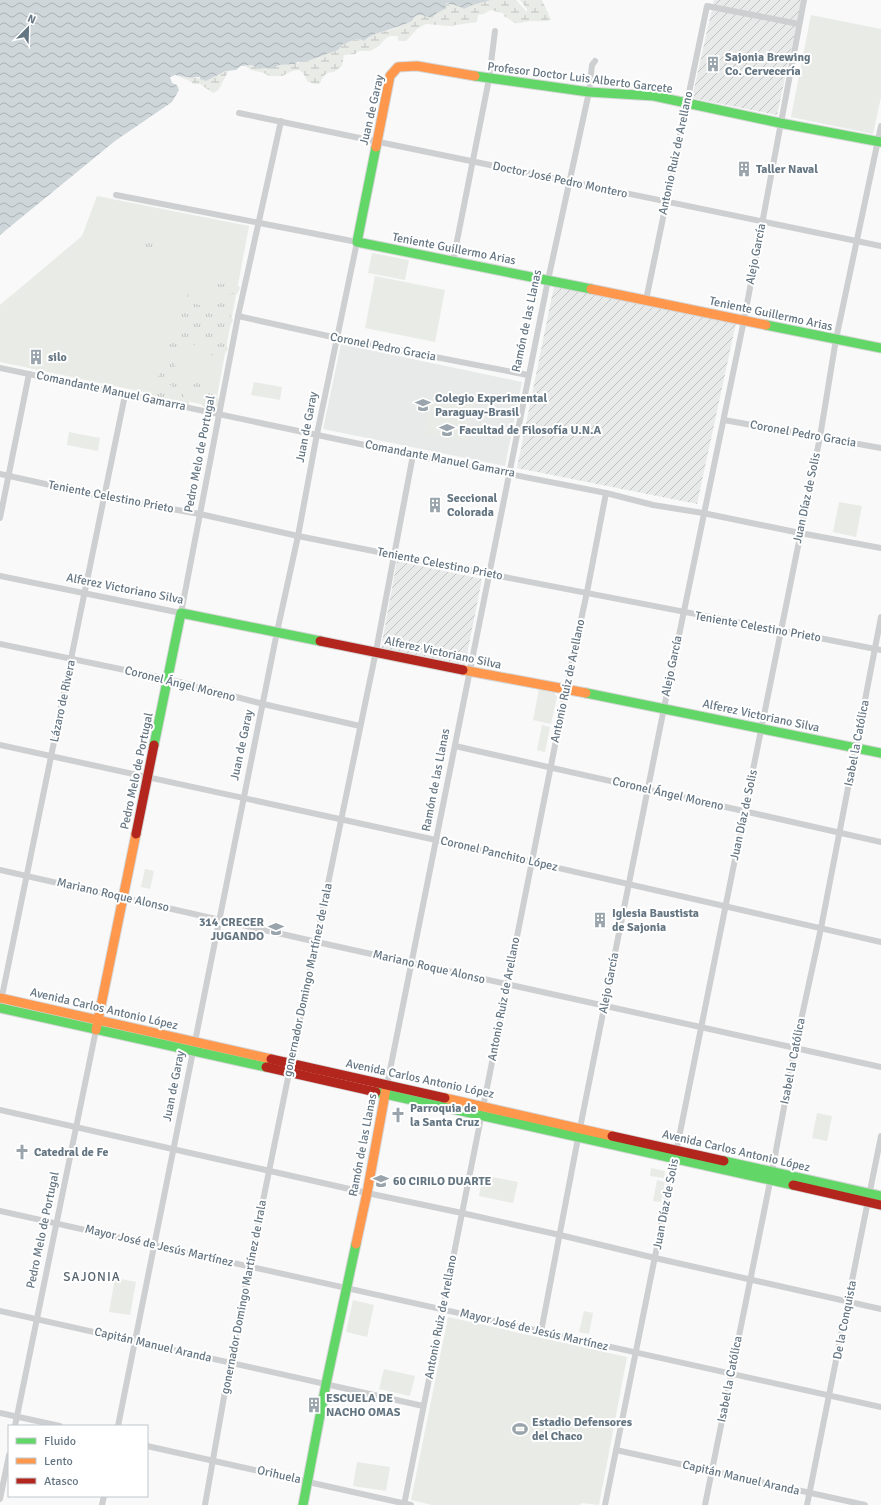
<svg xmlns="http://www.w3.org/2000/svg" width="881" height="1505" viewBox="0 0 881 1505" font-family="Signika,sans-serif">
<defs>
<pattern id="industrial-furrows" width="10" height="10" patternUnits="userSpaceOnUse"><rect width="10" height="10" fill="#e8e9e9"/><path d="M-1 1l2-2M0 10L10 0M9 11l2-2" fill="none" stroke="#c0c1c2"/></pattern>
<pattern id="wetland-marsh" width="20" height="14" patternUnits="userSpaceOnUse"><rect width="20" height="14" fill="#e8ebe6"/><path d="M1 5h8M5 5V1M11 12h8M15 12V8" fill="none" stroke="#c0c3c0"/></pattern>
<pattern id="park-tufts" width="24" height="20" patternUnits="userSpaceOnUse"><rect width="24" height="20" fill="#e8ebe6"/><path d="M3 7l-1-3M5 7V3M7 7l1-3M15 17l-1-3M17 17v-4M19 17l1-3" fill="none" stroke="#c0c3c0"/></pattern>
<pattern id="water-waves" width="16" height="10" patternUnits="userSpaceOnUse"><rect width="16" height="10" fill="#ced6d9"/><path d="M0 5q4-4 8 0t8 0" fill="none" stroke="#abb2b5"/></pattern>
</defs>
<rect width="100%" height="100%" fill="#f9f9f9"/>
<path fill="#e8e9e9" d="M341,344l181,38 -17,84 -182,-37z"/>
<g fill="url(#industrial-furrows)">
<path d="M714,0h88l-25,115 -85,-17z"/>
<path d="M554,286l182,37 -39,181 -180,-36z"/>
<path d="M397,561l85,18 -17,85 -84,-16z"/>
</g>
<g fill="#e8ebe6">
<path d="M811,15l70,14v68l-8,37 -82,-17z"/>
<path d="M97,196l152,30 -34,181 -215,-45v-57l82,-69z"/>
<path d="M372,253l37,7 -4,20 -37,-7z"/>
<path d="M375,276l70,14 -10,52 -70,-14z"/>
<path d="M254,382l28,5 -2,13 -29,-5z"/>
<path d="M433,392l41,9 -8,41 -42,-9 4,-20 37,7 -36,-8z"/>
<path d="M69,432l31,6 -2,13 -31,-6z"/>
<path d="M839,502l23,4 -6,31 -23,-5z"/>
<path d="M539,689l15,3 3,5 -6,27 -18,-4z"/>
<path d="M542,725l8,2 -5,25 -8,-2z"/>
<path d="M145,869l9,2 -4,18 -9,-2z"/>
<path d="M817,1113l15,3 -5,25 -15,-3z"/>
<path d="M651,1168l14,3 -1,7 -14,-2z"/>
<path d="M483,1175l35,7 -5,21 -34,-7z"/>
<path d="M657,1180l8,2 -4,20 -8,-1z"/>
<path d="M115,1278l21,4 -6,33 -21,-3z"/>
<path d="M353,1300l21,5 -7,32 -21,-5z"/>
<path d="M584,1311l9,2 -4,21 -10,-2z"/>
<path d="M448,1317l179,40 -28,148 -17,-2 -3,2h-147l-21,-5z"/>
<path d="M384,1369l31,7 -5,20 -31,-7z"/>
<path d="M357,1462l33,5 -4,24 -33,-5z"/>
</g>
<g fill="url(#wetland-marsh)">
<path d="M491,0h25l11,12v-3l-7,-9h22l9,20c-7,2 -12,1 -19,1 -6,0 -11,3 -16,2 -5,-1 -6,-5 -11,-6l-2,-4 -13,-3 -6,4 -6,1 -1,7 -28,4 -23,-2 -9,5 -11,12h-7l-2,-5h-7l-5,3 -6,7 -9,5h-11l-4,3 -11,1 -2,11 -8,6c-8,0 -12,4 -14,12h-6l-6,-2 -5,-9 -4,-3 -7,1 -10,5h-13l-5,-3 -13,-3 -6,-4 7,-1 7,4 20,-4 17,-1 4,-2h5l33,-12 4,-5 11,-5 6,-1 5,2c12,-11 22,-8 35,-14 6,-2 13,-10 18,-12 4,-2 11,2 15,3l5,-5 9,-5 -1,-2 1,-3c6,2 12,2 18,6l9,-4z"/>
<path d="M229,70l-10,19 -2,2 -4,2 -13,-9h-7l-1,-2 -17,-7c11,3 21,0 31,6z"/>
</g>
<g fill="url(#park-tufts)">
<path d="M152,235l6,3 3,7 5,-1 2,4 -1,3h-6l-6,2 -3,-2 -4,2 -10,-3 -2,-7 2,-4 4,-3 7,2z"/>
<path d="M213,280l5,1 3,3h4l4,-3 8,3 3,4 -3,6h-6l-4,3 4,9 -1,9 3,5 -5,10 -5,1v11l5,6c-3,8 -7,8 -16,8l-3,-4v-12l-6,-5 -8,2 1,6 -5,6 -10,2v9l-6,4 1,8 -2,3 3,5 11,1 7,-4 2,1 6,11c14,-4 11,6 18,13l-4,9 -10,-1 -7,-7 -1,-4 -13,-7h-2v5l4,1 1,3v4l-43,-8 -1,-6 9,-5 19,5 -1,-5 -15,-8 4,-6 8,-2 1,-11 3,-6 -9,-8 -2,-5 1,-3 6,-4 9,1 3,-4c-7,-20 1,-20 7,-36h4l1,8c13,5 14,13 26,-3l-4,-5 -4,-2 -4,-4 2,-6z"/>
</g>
<path fill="url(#water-waves)" d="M0,0h491l-18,5 -9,4c-6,-4 -12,-4 -18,-6l-1,3 2,2 -10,5 -5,5c-8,-2 -16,-7 -20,3 -7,3 -14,6 -21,8 -11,4 -18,4 -27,12l-5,-2 -6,1 -11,5 -4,5 -33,12h-8l-1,2 -17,1 -9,4 -5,-1 -6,1 -7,-4 -11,1 -5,4 -10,1 -20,10 -6,-2v-2h-6l-1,1 -18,-3 -5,2 2,6 5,2 2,5 -7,12 -57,39 -115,94z"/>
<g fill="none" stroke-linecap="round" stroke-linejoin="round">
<defs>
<g id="fast">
<path d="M475,76l114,16 65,4 126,27 101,19"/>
<path d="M376,147l-19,95 234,47"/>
<path d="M766,325l115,23"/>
<path d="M586,693l295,60"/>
<path d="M154,745l27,-132 139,28"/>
<path d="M0,1008l266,59"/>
<path d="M376,1092l417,93"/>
<path d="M724,1161l157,35"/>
<path d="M303,1505l23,-121 30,-140"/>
</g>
<g id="slow">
<path d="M376,147l14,-71 8,-9 19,-1 58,10"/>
<path d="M591,289l175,36"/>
<path d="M463,670l123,23"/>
<path d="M0,998l271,61"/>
<path d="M96,1030l40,-196"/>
<path d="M445,1098l167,38"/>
<path d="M356,1244l11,-51 19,-104"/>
</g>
<g id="jam">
<path d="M320,641l143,29"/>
<path d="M136,834l18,-89"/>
<path d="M271,1059l174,39"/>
<path d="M266,1067l110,25"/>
<path d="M612,1136l112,25"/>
<path d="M793,1185l88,20"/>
</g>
</defs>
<use href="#fast" stroke="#d5d6d7" stroke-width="11"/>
<use href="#slow" stroke="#d5d6d7" stroke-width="11"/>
<use href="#jam" stroke="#d5d6d7" stroke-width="11"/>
<g stroke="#cecfd0" stroke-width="6">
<path d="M239,113l642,133"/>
<path d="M116,195l241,47 -40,192 -19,102 -21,96 -159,794"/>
<path d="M453,261l36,-182 6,-48"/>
<path d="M646,300l61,-294 92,18"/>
<path d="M238,316l99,22 191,37"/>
<path d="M0,368l412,87 194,38 47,12 50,8 97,20 81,15"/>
<path d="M724,420l157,28"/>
<path d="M0,474l104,23 96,17 98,22 191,38 392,76"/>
<path d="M0,518l29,-144"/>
<path d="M0,576l181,37 57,-297 43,-195"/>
<path d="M0,644l168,35 95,25 97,22"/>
<path d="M0,745l436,95 445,102"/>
<path d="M455,746l426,96"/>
<path d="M0,870l317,72 564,125"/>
<path d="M1,1001l124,-606"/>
<path d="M387,1085l161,-805 41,-188 3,-27 3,-4"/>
<path d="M0,1110l367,83 95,20 98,22 95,23 226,51"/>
<path d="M0,1211l881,196"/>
<path d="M0,1311l423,95"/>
<path d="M541,1332l37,-194 86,-430 80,-388 60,-320"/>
<path d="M0,1413l60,13"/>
<path d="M15,1426l81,-396"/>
<path d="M147,1446l264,59"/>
<path d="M616,1450l249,55"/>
<path d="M0,1499l9,-44"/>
<path d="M102,1505l2,-9"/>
<path d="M205,1505l25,-142 61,-300 85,-412 37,-196"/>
<path d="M404,1505l162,-815 21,-98 19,-99"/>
<path d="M605,1505l215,-1068 16,-98 45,-213"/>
<path d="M705,1505l67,-333 23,-124 26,-120 60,-311"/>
<path d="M807,1505l74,-369"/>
</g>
<use href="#fast" stroke="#63d668" stroke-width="9"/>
<use href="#slow" stroke="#ff974d" stroke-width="9"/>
<use href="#jam" stroke="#b3261e" stroke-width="9"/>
</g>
<defs>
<symbol id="building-bare" viewBox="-9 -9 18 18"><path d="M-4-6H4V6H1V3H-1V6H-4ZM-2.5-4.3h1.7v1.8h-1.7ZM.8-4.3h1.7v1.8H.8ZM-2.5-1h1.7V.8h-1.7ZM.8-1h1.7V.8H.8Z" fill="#99a4ac" stroke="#fff" stroke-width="2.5" paint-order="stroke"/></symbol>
<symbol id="university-bare" viewBox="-9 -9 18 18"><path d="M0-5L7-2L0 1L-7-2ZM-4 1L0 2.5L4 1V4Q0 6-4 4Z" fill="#99a4ac" stroke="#fff" stroke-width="2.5" paint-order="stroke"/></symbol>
<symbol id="school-bare" viewBox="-9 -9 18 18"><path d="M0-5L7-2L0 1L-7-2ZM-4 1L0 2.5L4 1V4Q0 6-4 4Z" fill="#99a4ac" stroke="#fff" stroke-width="2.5" paint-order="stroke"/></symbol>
<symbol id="church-bare" viewBox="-9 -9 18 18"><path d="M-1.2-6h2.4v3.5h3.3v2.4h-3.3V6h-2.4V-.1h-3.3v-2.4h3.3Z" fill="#99a4ac" stroke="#fff" stroke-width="2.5" paint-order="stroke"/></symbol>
<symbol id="stadium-bare" viewBox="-9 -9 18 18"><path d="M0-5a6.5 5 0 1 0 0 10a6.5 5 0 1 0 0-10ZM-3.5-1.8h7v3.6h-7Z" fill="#99a4ac" stroke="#fff" stroke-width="2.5" paint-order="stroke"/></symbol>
</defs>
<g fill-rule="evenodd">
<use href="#building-bare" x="702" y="53" width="22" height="22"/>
<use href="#building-bare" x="733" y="158" width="22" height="22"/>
<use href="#building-bare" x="25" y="346" width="22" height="22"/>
<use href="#university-bare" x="412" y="394" width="22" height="22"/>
<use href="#school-bare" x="436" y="419" width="22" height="22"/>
<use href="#building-bare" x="424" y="494" width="22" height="22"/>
<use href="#building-bare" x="589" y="909" width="22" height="22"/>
<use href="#school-bare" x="265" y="918" width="22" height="22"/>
<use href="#church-bare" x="387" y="1104" width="22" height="22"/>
<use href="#church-bare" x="11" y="1141" width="22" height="22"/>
<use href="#school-bare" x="370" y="1170" width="22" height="22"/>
<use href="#building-bare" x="303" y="1394" width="22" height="22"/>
<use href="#stadium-bare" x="509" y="1418" width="22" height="22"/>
</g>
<g text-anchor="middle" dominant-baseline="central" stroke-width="4" stroke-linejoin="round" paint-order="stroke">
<g font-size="12" font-weight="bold" fill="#657683" stroke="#fff" text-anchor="start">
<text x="725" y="57">Sajonia Brewing<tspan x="725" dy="14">Co. Cervecería</tspan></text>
<text x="756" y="169">Taller Naval</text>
<text x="48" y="357">silo</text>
<text x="435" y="398">Colegio Experimental<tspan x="435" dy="14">Paraguay-Brasil</tspan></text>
<text x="459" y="430">Facultad de Filosofía U.N.A</text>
<text x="447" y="498">Seccional<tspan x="447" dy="14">Colorada</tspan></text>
<text x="612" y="913">Iglesia Baustista<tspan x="612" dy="14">de Sajonia</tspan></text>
<text x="264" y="922" text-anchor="end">314 CRECER<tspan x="264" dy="14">JUGANDO</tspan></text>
<text x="410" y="1108">Parroquia de<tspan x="410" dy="14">la Santa Cruz</tspan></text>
<text x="34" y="1152">Catedral de Fe</text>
<text x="393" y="1181">60 CIRILO DUARTE</text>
<text x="326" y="1398">ESCUELA DE<tspan x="326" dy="14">NACHO OMAS</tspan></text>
<text x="532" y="1422">Estadio Defensores<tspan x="532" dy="14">del Chaco</tspan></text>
</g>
<g font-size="12" fill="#657683" stroke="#fff">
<text transform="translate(580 78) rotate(7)">Profesor Doctor Luis Alberto Garcete</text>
<text transform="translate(372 110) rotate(-77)">Juan de Garay</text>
<text transform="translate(676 153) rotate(-78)">Antonio Ruiz de Arellano</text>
<text transform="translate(560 180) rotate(12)">Doctor José Pedro Montero</text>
<text transform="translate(454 249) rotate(11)">Teniente Guillermo Arias</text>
<text transform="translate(756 254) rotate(-79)">Alejo García</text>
<text transform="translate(771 314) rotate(12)">Teniente Guillermo Arias</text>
<text transform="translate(527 321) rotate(-78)">Ramón de las Llanas</text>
<text transform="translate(383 347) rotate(11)">Coronel Pedro Gracia</text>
<text transform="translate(111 391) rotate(12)">Comandante Manuel Gamarra</text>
<text transform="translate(307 427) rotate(-79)">Juan de Garay</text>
<text transform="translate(803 434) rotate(10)">Coronel Pedro Gracia</text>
<text transform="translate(200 454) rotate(-79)">Pedro Melo de Portugal</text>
<text transform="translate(440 459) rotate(11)">Comandante Manuel Gamarra</text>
<text transform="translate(111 497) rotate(11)">Teniente Celestino Prieto</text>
<text transform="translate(807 498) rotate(-78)">Juan Díaz de Solis</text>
<text transform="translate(440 564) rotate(11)">Teniente Celestino Prieto</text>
<text transform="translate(125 589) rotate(11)">Alferez Victoriano Silva</text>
<text transform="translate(758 627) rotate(10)">Teniente Celestino Prieto</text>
<text transform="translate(443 653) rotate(12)">Alferez Victoriano Silva</text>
<text transform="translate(672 666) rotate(-78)">Alejo García</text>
<text transform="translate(568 681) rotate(-78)">Antonio Ruiz de Arellano</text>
<text transform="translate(180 684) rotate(14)">Coronel Ángel Moreno</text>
<text transform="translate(63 701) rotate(-78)">Lázaro de Rivera</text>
<text transform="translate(761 716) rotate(12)">Alferez Victoriano Silva</text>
<text transform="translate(857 743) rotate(-79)">Isabel la Católica</text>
<text transform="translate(242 745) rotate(-78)">Juan de Garay</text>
<text transform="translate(137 771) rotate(-78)">Pedro Melo de Portugal</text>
<text transform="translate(436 780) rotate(-79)">Ramón de las Llanas</text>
<text transform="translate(668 794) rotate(13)">Coronel Ángel Moreno</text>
<text transform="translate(744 815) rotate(-78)">Juan Díaz de Solis</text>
<text transform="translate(499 854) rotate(13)">Coronel Panchito López</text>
<text transform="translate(113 895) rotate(13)">Mariano Roque Alonso</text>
<text transform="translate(429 967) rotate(13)">Mariano Roque Alonso</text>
<text transform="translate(308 980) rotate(-78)">gonernador Domingo Martínez de Irala</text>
<text transform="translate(609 983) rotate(-79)">Alejo García</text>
<text transform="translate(504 999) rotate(-79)">Antonio Ruiz de Arellano</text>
<text transform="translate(104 1009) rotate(13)">Avenida Carlos Antonio López</text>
<text transform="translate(793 1061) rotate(-79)">Isabel la Católica</text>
<text transform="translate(420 1079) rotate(12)">Avenida Carlos Antonio López</text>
<text transform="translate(174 1086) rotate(-79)">Juan de Garay</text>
<text transform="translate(363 1145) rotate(-79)">Ramón de las Llanas</text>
<text transform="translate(736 1151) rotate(13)">Avenida Carlos Antonio López</text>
<text transform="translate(666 1204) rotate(-79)">Juan Díaz de Solis</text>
<text transform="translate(43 1230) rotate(-78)">Pedro Melo de Portugal</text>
<text transform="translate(159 1246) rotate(13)">Mayor José de Jesús Martínez</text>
<text transform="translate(244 1297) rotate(-79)">gonernador Domingo Martínez de Irala</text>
<text transform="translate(441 1317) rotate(-79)">Antonio Ruiz de Arellano</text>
<text transform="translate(845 1320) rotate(-79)">De la Conquista</text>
<text transform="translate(534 1330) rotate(13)">Mayor José de Jesús Martínez</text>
<text transform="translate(153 1345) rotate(13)">Capitán Manuel Aranda</text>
<text transform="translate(730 1379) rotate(-79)">Isabel la Católica</text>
<text transform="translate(279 1475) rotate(13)">Orihuela</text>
<text transform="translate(741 1478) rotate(13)">Capitán Manuel Aranda</text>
</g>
<g font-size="13" letter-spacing="1" fill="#57646e" stroke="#fff">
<text x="92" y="1277">SAJONIA</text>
</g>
</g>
<rect x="8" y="1425" width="140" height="72" fill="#ffffff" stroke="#c1c8cd"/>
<rect x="16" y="1438" width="20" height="6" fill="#63d668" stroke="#c1c8cd"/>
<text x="44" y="1445" font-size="12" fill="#657683">Fluido</text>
<rect x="16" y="1458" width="20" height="6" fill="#ff974d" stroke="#c1c8cd"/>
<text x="44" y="1465" font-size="12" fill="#657683">Lento</text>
<rect x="16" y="1478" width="20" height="6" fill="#b3261e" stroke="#c1c8cd"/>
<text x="44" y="1485" font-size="12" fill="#657683">Atasco</text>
<g transform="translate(28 28) rotate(23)" stroke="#ffffff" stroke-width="3" paint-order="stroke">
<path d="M0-3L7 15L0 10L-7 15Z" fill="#657683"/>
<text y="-6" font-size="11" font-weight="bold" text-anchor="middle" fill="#657683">N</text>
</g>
</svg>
